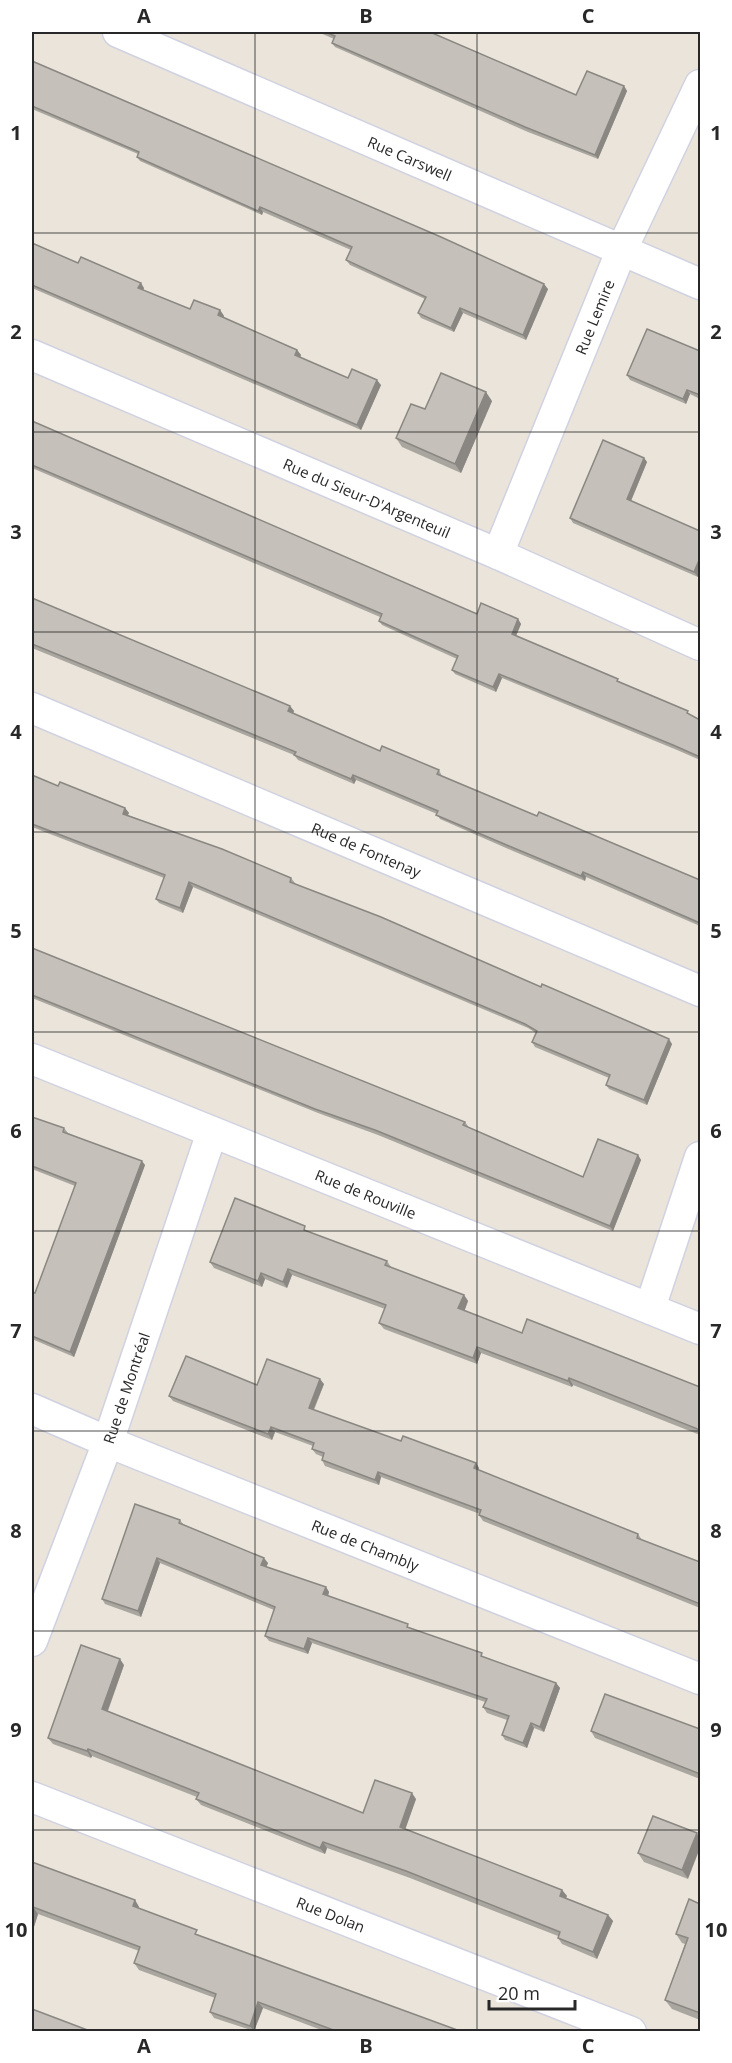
<svg xmlns="http://www.w3.org/2000/svg" width="732" height="2063" viewBox="0 0 732 2063" font-family="'Open Sans',sans-serif">
<rect width="100%" height="100%" fill="#eae4da"/>
<g fill="none" stroke-linecap="round" stroke-linejoin="round">
<defs>
<g id="street">
<path id="s1" d="M118,32l582,252"/>
<path id="s2" d="M32,355l466,199 202,91"/>
<path id="s3" d="M498,554l124,-305 78,-164"/>
<path id="s4" d="M32,708l668,283"/>
<path id="s5" d="M32,1059l668,270"/>
<path d="M650,1308l50,-151"/>
<path id="s6" d="M32,1409l76,33 592,237"/>
<path id="s7" d="M32,1641l76,-199 104,-310"/>
<path id="s8" d="M32,1797l599,235"/>
</g>
</defs>
<use href="#street" stroke="#d0d2e1" stroke-width="33"/>
<use href="#street" stroke="#fff" stroke-width="30"/>
</g>
<g fill="#a9a6a0">
<path d="M318,32h112l146,63 48,-9 3,5 -29,68 -70,-27 -193,-85 -3,-4 2,-4z"/>
<path d="M32,61l516,228 -22,51 -63,-27 -9,19 -33,-14 -3,-5 7,-14 -75,-34 -4,-5 5,-10 -88,-38 -1,3 -122,-54 -3,-4 1,-3 -106,-45z"/>
<path d="M32,243l46,20 66,25 -1,2 47,19 30,1 4,6 -1,2 74,32 4,5 -1,2 48,21 33,7 -20,45 -329,-142z"/>
<path d="M700,351v48l-10,-5 -4,10 -56,-24 -3,-5z"/>
<path d="M492,401l-31,72 -59,-26 -6,-9 29,-29z"/>
<path d="M32,421l445,193 41,5 3,5 -5,12 184,84v40l-23,-10 -175,-72 -6,14 -41,-18 -3,-4 5,-11 -75,-34 -3,-4 1,-4 -348,-149z"/>
<path d="M644,458l3,4 -16,39 69,30v39l-2,7 -125,-54 -3,-5z"/>
<path d="M32,598l258,108 4,5 -1,2 87,38 59,19 3,6 95,40 163,64v46l-114,-49 -1,4 -72,-30 -73,-32 -3,-5 -81,-34 -2,4 -56,-24 -4,-5 -262,-107z"/>
<path d="M32,775l26,11 67,22 4,5 -1,2 163,63 4,5 -1,1 378,160 -25,61 -38,-16 -3,-4 3,-7 -74,-31 -3,-5 4,-9 -8,-5 -335,-141 -10,26 -24,-10 -3,-4 8,-21 -132,-51z"/>
<path d="M32,948l433,174 3,4v1l115,50 55,-22 3,5 -28,71 -235,-96 -60,-22 -286,-115z"/>
<path d="M32,1117l32,11 4,5 77,32 -71,192 -42,-18v-47l3,1 40,-107 -43,-17z"/>
<path d="M310,1232l77,29 4,6 73,28 4,6 -4,10 58,22 178,54v48l-127,-50 -1,2 -91,-34 -4,11 -93,-35 -5,-6 6,-14 -93,-34 -5,13 -22,-9 -3,8 -48,-19 -4,-6z"/>
<path d="M324,1384l-10,26 87,31 75,22 3,5v2l159,64 4,6 58,22v46l-217,-87 -4,-6 1,-1 -99,-37 -2,8 -54,-19 -3,-6 1,-3 -7,-3 -4,-5 1,-3 -38,-14 -3,8 -99,-39 -4,-5 88,-11z"/>
<path d="M180,1520l3,4 85,39 -2,4 60,20 3,5 -1,4 158,62 70,25 4,5 -16,44 -10,-4 -7,20 -22,-8 -3,-5 5,-15 -20,-7 -4,-6 2,-5 -173,-59 -4,11 -39,-13 -4,-5 9,-26 -114,-47 -19,54 -36,-13 -3,-5z"/>
<path d="M124,1665l-16,46 255,102 53,-14 -11,30 157,61 5,6 -1,2 42,17 5,6 -16,38 -35,-15 -4,-6v-2l-148,-58 -83,-30 -2,6 -124,-49 -5,-6 1,-2 -105,-41 -1,2 -38,-14 -5,-6z"/>
<path d="M700,1729v50l-105,-41 -4,-7z"/>
<path d="M653,1816l35,63 -44,-17 -6,-9z"/>
<path d="M32,1862l103,38 4,7v1l62,28 259,95h-136l-61,-23 -9,23 -40,-13 -4,-6 5,-14 -76,-28 -5,-7 5,-12 -101,-37 -6,19z"/>
<path d="M700,1904v116l-28,-11 -7,-9 20,-56 -3,-1 -6,-9z"/>
</g>
<g fill="#8a8782">
<path d="M624,86l3,5 -29,68 -3,-4z"/>
<path d="M260,207l3,5 -1,3 -4,-4z"/>
<path d="M141,283l3,5 -2,5 -4,-5z"/>
<path d="M544,284l4,5 -22,51 -3,-5z"/>
<path d="M460,308l3,5 -9,19 -3,-4z"/>
<path d="M220,310l4,6 -2,5 -4,-6z"/>
<path d="M297,350l4,5 -2,5 -4,-5z"/>
<path d="M377,380l4,5 -20,45 -4,-5z"/>
<path d="M687,390l3,4 -4,10 -3,-5z"/>
<path d="M486,392l6,9 -31,72 -6,-9z"/>
<path d="M644,458l3,4 -17,41 -3,-4z"/>
<path d="M700,558v12l-2,7 -4,-5z"/>
<path d="M518,619l3,5 -6,14 -3,-4z"/>
<path d="M499,674l3,4 -6,14 -3,-5z"/>
<path d="M290,706l4,5 -2,5 -4,-5z"/>
<path d="M353,775l3,5 -2,4 -3,-5z"/>
<path d="M125,808l4,5 -3,5 -3,-4z"/>
<path d="M583,872l3,5 -1,4 -4,-5z"/>
<path d="M189,882l4,5 -10,26 -3,-5z"/>
<path d="M669,1039l3,5 -25,61 -3,-5z"/>
<path d="M638,1155l3,5 -28,71 -3,-5z"/>
<path d="M142,1161l3,4 -71,192 -4,-5z"/>
<path d="M288,1269l4,6 -5,13 -4,-6z"/>
<path d="M261,1273l4,6 -3,8 -4,-6z"/>
<path d="M464,1295l4,6 -5,14 -5,-7z"/>
<path d="M477,1347l4,6 -4,11 -4,-6z"/>
<path d="M569,1378l4,7 -1,2 -4,-6z"/>
<path d="M320,1379l4,5 -12,29 -3,-5z"/>
<path d="M271,1427l4,5 -3,8 -4,-6z"/>
<path d="M476,1463l3,5 -2,5 -3,-5z"/>
<path d="M378,1472l3,5 -2,8 -4,-5z"/>
<path d="M157,1558l3,5 -19,54 -3,-6z"/>
<path d="M264,1558l4,5 -3,7 -4,-5z"/>
<path d="M326,1587l3,5 -2,7 -4,-5z"/>
<path d="M308,1638l4,5 -4,11 -4,-5z"/>
<path d="M120,1659l4,6 -18,50 -4,-6z"/>
<path d="M556,1683l4,5 -16,44 -4,-5z"/>
<path d="M531,1723l3,5 -7,20 -4,-5z"/>
<path d="M88,1749l4,7 -1,2 -4,-7z"/>
<path d="M412,1793l4,6 -12,34 -4,-6z"/>
<path d="M697,1833l3,6v9l-12,31 -6,-9z"/>
<path d="M323,1842l4,6 -2,6 -5,-6z"/>
<path d="M562,1890l5,6 -3,6 -4,-6z"/>
<path d="M135,1900l4,7 -2,5 -4,-6z"/>
<path d="M33,1907l5,7 -6,19v-20z"/>
<path d="M608,1915l5,6 -16,38 -4,-7z"/>
<path d="M258,2002l5,6 -9,23 -4,-5z"/>
</g>
<g fill="#c5c1ba" stroke="#8a8782" stroke-width="1.5">
<path d="M325,32h105l146,63 11,-24 37,15 -29,69 -70,-28 -193,-84 3,-7z"/>
<path d="M32,61l409,176 103,47 -21,51 -63,-27 -9,20 -33,-15 8,-16 -80,-37 6,-13 -92,-40 -2,4 -121,-54 2,-5 -107,-46z"/>
<path d="M32,243l46,20 3,-6 60,26 -3,5 52,21 4,-9 26,10 -2,5 79,35 -2,5 53,23 4,-9 25,11 -20,45 -325,-140z"/>
<path d="M647,329l53,22v44l-13,-5 -4,9 -56,-24z"/>
<path d="M441,373l45,19 -31,72 -59,-26 15,-34 14,5z"/>
<path d="M32,421l445,193 4,-11 37,16 -6,15 106,45 -1,2 71,30 -1,2 13,7v37l-27,-12 -174,-71 -6,13 -41,-17 6,-14 -79,-35 3,-7 -350,-149z"/>
<path d="M603,440l41,18 -17,41 73,32v27l-6,14 -124,-54z"/>
<path d="M32,598l258,108 -2,5 92,40 2,-5 57,24 -2,4 100,42 2,-4 161,68v43l-117,-51 -2,4 -72,-30 -73,-31 2,-4 -85,-36 -2,4 -57,-24 2,-3 -264,-108z"/>
<path d="M32,775l26,11 2,-4 65,26 -2,6 99,35 69,29 -1,4 91,35 160,70 1,-3 127,55 -25,61 -38,-15 4,-10 -78,-33 5,-11 -12,-7 -336,-142 -9,26 -24,-9 9,-24 -133,-51z"/>
<path d="M32,948l433,174 -2,3 120,52 15,-38 40,16 -28,71 -235,-96 -60,-21 -283,-114z"/>
<path d="M32,1117l32,11 -1,4 79,29 -72,191 -38,-16v-44l3,1 41,-110 -44,-17z"/>
<path d="M235,1198l70,28 -1,4 83,31 -2,4 79,30 -6,13 64,25 5,-14 173,68v43l-131,-52 -1,3 -91,-34 -4,11 -94,-35 7,-18 -98,-36 -5,13 -22,-9 -3,8 -48,-19z"/>
<path d="M186,1356l71,29 10,-26 53,20 -11,29 92,33 2,-5 73,27 -2,5 164,66 -1,4 63,24v42l-221,-89 2,-5 -103,-38 -3,8 -53,-20 2,-7 -12,-4 2,-6 -43,-16 -3,7 -99,-38z"/>
<path d="M135,1504l45,16 -1,3 85,35 -3,7 65,22 -3,7 85,30 -1,3 75,26 -1,3 75,27 -16,44 -9,-4 -8,20 -21,-8 7,-19 -26,-9 4,-8 -179,-61 -4,11 -39,-13 10,-29 -118,-49 -19,53 -36,-12z"/>
<path d="M81,1645l39,14 -18,50 261,104 12,-33 37,13 -12,34 162,63 -2,6 48,19 -15,37 -35,-14 2,-6 -154,-61 -83,-29 -3,6 -124,-49 3,-6 -111,-44 -1,2 -39,-13z"/>
<path d="M605,1694l95,35v45l-109,-43z"/>
<path d="M653,1816l44,17 -15,37 -44,-17z"/>
<path d="M32,1862l103,38 -2,6 64,24 -2,4 265,97h-124l-78,-29 -8,24 -40,-14 6,-18 -82,-31 6,-16 -107,-40 -1,6z"/>
<path d="M689,1899l11,5v109l-35,-13 23,-62 -12,-4z"/>
<path d="M32,2009l58,22h-58z"/>
</g>
<path fill="none" stroke="#282828" stroke-width="1.5" stroke-opacity="0.55" d="M255,32v2000M477,32v2000M32,233h668M32,432h668M32,632h668M32,832h668M32,1032h668M32,1231h668M32,1431h668M32,1631h668M32,1830h668"/>
<g text-anchor="middle" dominant-baseline="central" stroke-width="6" stroke-linejoin="round" paint-order="stroke">
<g font-size="15" fill="#282828" stroke="#fff">
<text stroke="none"><textPath href="#s1" startOffset="318">Rue Carswell</textPath></text>
<text stroke="none"><textPath href="#s3" startOffset="256">Rue Lemire</textPath></text>
<text stroke="none"><textPath href="#s2" startOffset="364">Rue du Sieur-D'Argenteuil</textPath></text>
<text stroke="none"><textPath href="#s4" startOffset="363">Rue de Fontenay</textPath></text>
<text stroke="none"><textPath href="#s5" startOffset="360">Rue de Rouville</textPath></text>
<text stroke="none"><textPath href="#s7" startOffset="270">Rue de Montréal</textPath></text>
<text stroke="none"><textPath href="#s6" startOffset="360">Rue de Chambly</textPath></text>
<text stroke="none"><textPath href="#s8" startOffset="321">Rue Dolan</textPath></text>
</g>
</g>
<rect width="732" height="2063" fill="none" stroke="#ffffff" stroke-width="66"/>
<path d="M489 2000v9h86v-9" fill="none" stroke="#282828" stroke-width="3"/>
<text x="498" y="2000" font-size="18" fill="#282828" stroke="#ffffff" stroke-width="4.5" paint-order="stroke">20 m</text>
<rect x="33" y="33" width="666" height="1997" fill="none" stroke="#282828" stroke-width="2"/>
<g font-size="20" text-anchor="middle" font-weight="bold" fill="#282828">
<text x="144" y="23">A</text>
<text x="366" y="23">B</text>
<text x="588" y="23">C</text>
<text x="16" y="140">1</text>
<text x="716" y="140">1</text>
<text x="16" y="339">2</text>
<text x="716" y="339">2</text>
<text x="16" y="539">3</text>
<text x="716" y="539">3</text>
<text x="16" y="739">4</text>
<text x="716" y="739">4</text>
<text x="16" y="938">5</text>
<text x="716" y="938">5</text>
<text x="16" y="1138">6</text>
<text x="716" y="1138">6</text>
<text x="16" y="1338">7</text>
<text x="716" y="1338">7</text>
<text x="16" y="1538">8</text>
<text x="716" y="1538">8</text>
<text x="16" y="1737">9</text>
<text x="716" y="1737">9</text>
<text x="16" y="1937">10</text>
<text x="716" y="1937">10</text>
<text x="144" y="2053">A</text>
<text x="366" y="2053">B</text>
<text x="588" y="2053">C</text>
</g>
</svg>
